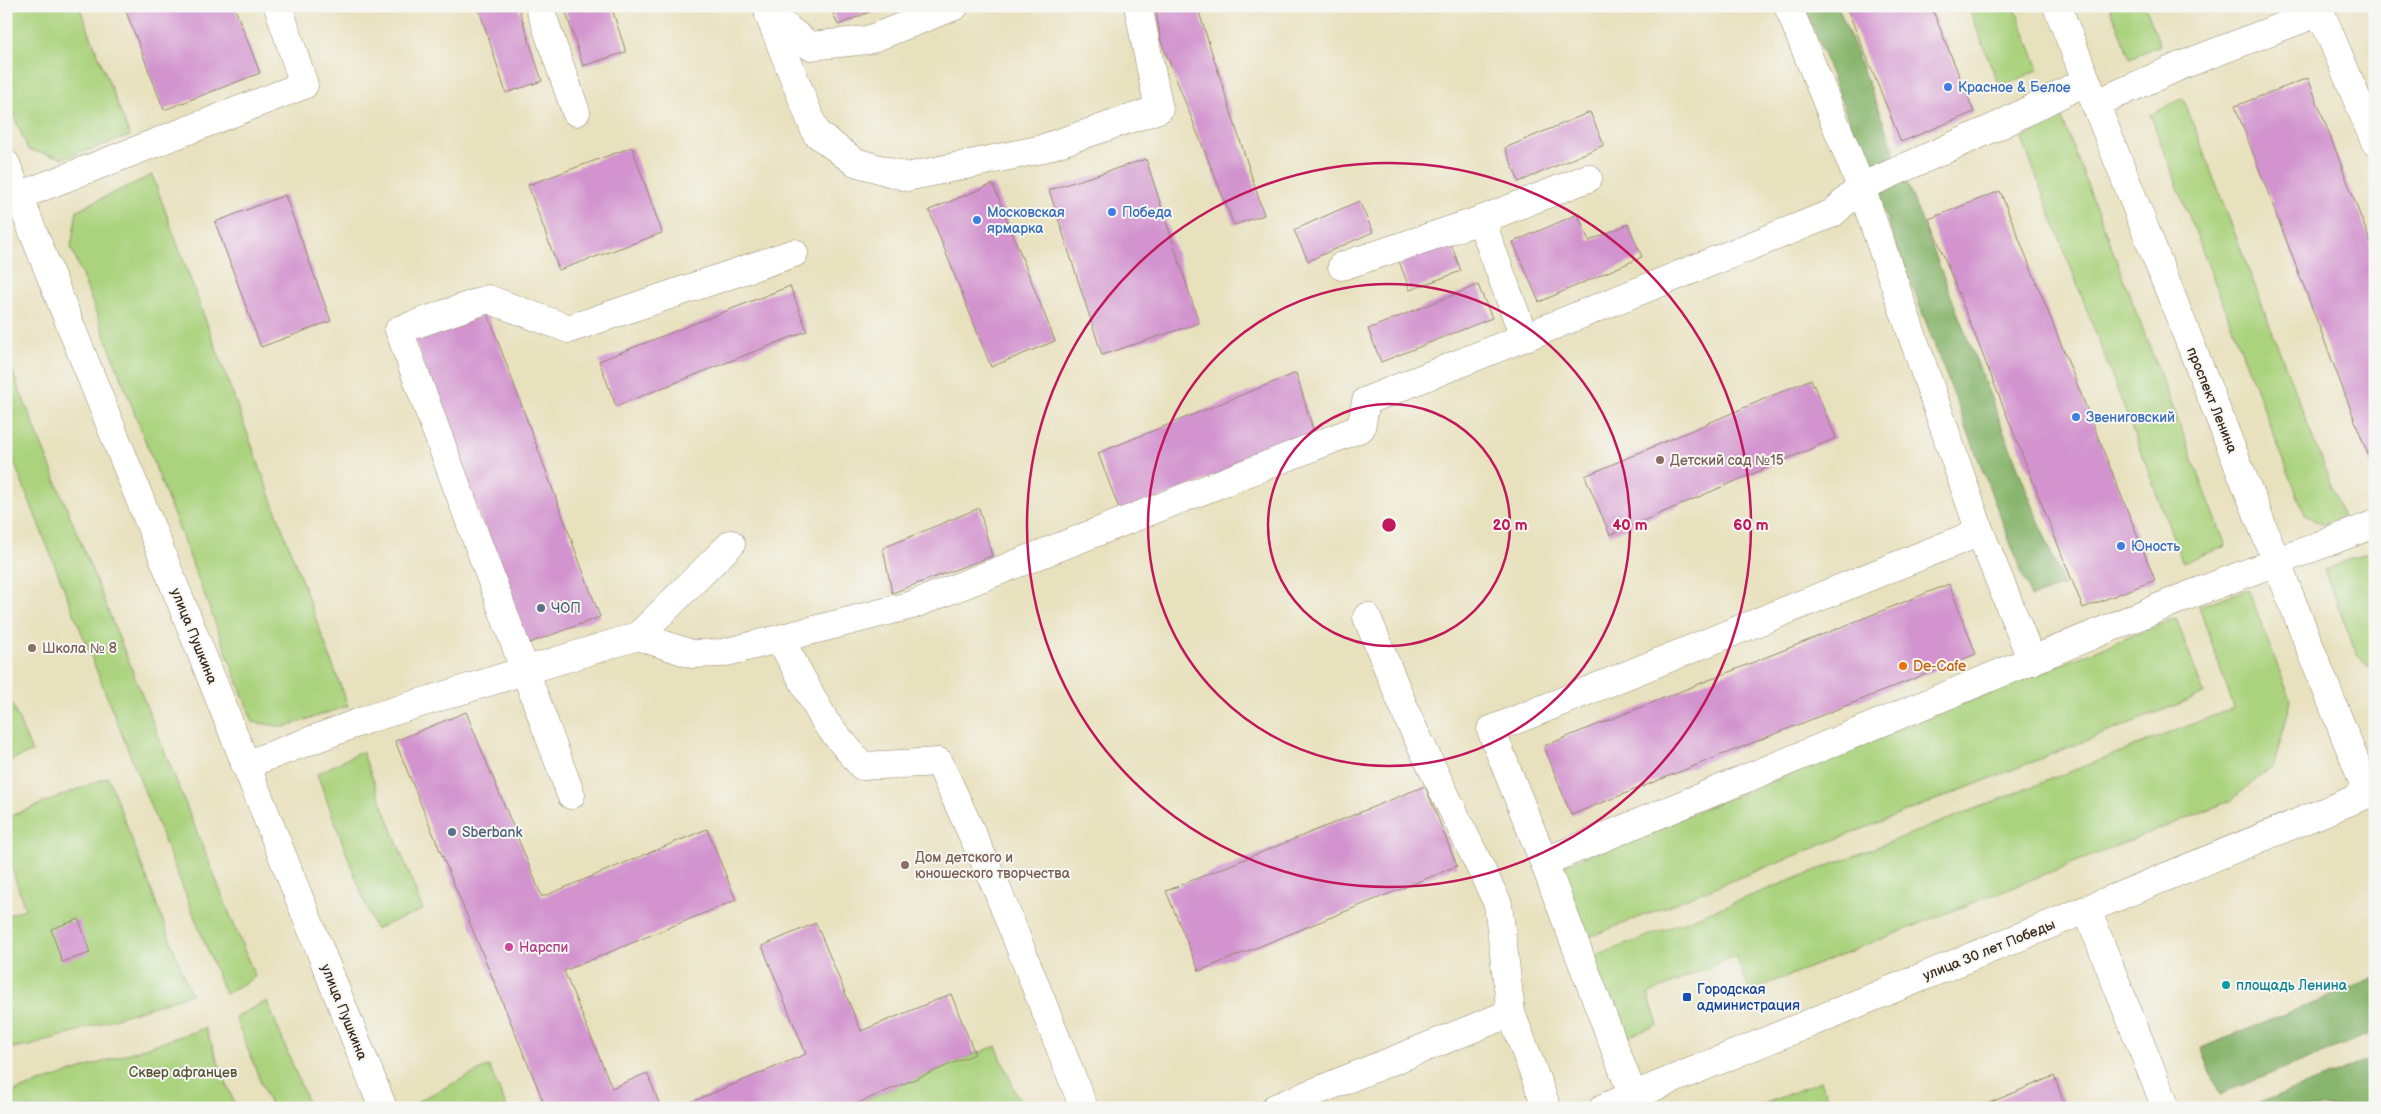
<svg xmlns="http://www.w3.org/2000/svg" width="2381" height="1114" viewBox="0 0 2381 1114" font-family="'Balsamiq Sans',sans-serif">
<rect width="100%" height="100%" fill="#f6f6f2"/>
<filter id="ink" filterUnits="userSpaceOnUse"><feTurbulence type="fractalNoise" baseFrequency=".02" numOctaves="2"/><feDisplacementMap in="SourceGraphic" scale="10" xChannelSelector="R" yChannelSelector="G"/><feConvolveMatrix kernelMatrix="1 2 1 2 8 2 1 2 1" color-interpolation-filters="sRGB"/></filter>
<filter id="wash" filterUnits="userSpaceOnUse"><feTurbulence type="fractalNoise" baseFrequency=".0096" numOctaves="4" result="noise"/><feDisplacementMap in="SourceGraphic" scale="20" xChannelSelector="R" yChannelSelector="G"/><feGaussianBlur stdDeviation="1.12" result="paint"/><feColorMatrix in="noise" values="0 0 0 0 0 0 0 0 0 0 0 0 0 0 0 0 0 1.4 0 .05"/><feComposite in="paint" operator="in"/></filter>
<g filter="url(#wash)">
<rect width="100%" height="100%" fill="#e8e1be"/>
<g fill="#abd37e" stroke="#737e4e">
<path d="M6,6h73l51,130 -66,22 -36,-8 -22,-54z"/>
<path d="M1968,6h46l25,63 -39,19z"/>
<path d="M2109,6h36l15,39 -30,13z"/>
<path d="M2183,98l160,419 -19,8 -19,-10 -155,-400z"/>
<path d="M2061,116l165,430 -43,17 -161,-424z"/>
<path d="M152,175l196,531 -64,21 -31,-5 -182,-475 6,-37z"/>
<path d="M6,356l249,621 -30,17 -219,-552z"/>
<path d="M2375,549v123l-18,-17 -33,-85z"/>
<path d="M2248,589l43,112 -17,64 -44,36 -480,190 -15,-35 -87,38 10,31 -34,13 -33,-80 643,-250 -35,-102z"/>
<path d="M2176,618l28,76 -620,245 -27,-71z"/>
<path d="M6,689l26,63 -26,10z"/>
<path d="M362,751l61,159 -48,19 -58,-155z"/>
<path d="M108,777l83,217 -164,53 -21,1v-132l19,-7 -19,-59v-32z"/>
<path d="M267,1001l43,107h-39l-36,-91z"/>
<path d="M205,1028l31,80h-230v-14z"/>
<path d="M996,1046l26,62h-176l129,-54z"/>
<path d="M489,1066l18,42h-87l-2,-7z"/>
<path d="M1821,1081l10,27h-77z"/>
</g>
<g fill="#88b56d" stroke="#627046">
<path d="M1805,6h33l226,580 -33,11z"/>
<path d="M2375,978v54l-155,62 -19,-46z"/>
<path d="M2366,1061l9,22v25h-126z"/>
</g>
<g id="blocks">
<g fill="#d293ce">
<path d="M124,6h110l26,67 -96,37z"/>
<path d="M478,6h40l24,75 -36,12z"/>
<path d="M564,6h47l15,46 -43,14z"/>
<path d="M830,6h54l-46,19z"/>
<path d="M1155,6h42l67,209 -30,10 -73,-184z"/>
<path d="M1846,6h85l43,106 -73,30z"/>
<path d="M2308,78l67,176v219l-140,-367z"/>
<path d="M1590,112l14,33 -85,37 -14,-34z"/>
<path d="M632,147l30,86 -103,37 -31,-85z"/>
<path d="M1146,159l53,164 -97,32 -53,-165z"/>
<path d="M993,184l62,157 -64,26 -62,-157z"/>
<path d="M2000,191l155,389 -72,28 -154,-389z"/>
<path d="M285,195l46,126 -70,26 -46,-125z"/>
<path d="M1359,201l14,31 -65,29 -14,-31z"/>
<path d="M1578,214l11,27 39,-17 14,33 -103,45 -26,-60z"/>
<path d="M1450,241l11,30 -51,19 -11,-29z"/>
<path d="M1478,285l14,33 -111,44 -13,-33z"/>
<path d="M790,286l17,45 -191,75 -17,-45z"/>
<path d="M486,309l114,308 -73,27 -114,-308z"/>
<path d="M1296,373l19,63 -194,78 -23,-61z"/>
<path d="M1811,379l25,59 -226,97 -25,-59z"/>
<path d="M979,508l13,48 -100,37 -9,-45z"/>
<path d="M1949,584l27,70 -405,161 -27,-69z"/>
<path d="M466,712l76,185 165,-68 29,71 -172,71 48,117 35,-15 14,35h-115l-151,-367z"/>
<path d="M1425,786l32,80 -258,105 -33,-80z"/>
<path d="M79,919l11,34 -28,9 -11,-33z"/>
<path d="M816,923l45,108 90,-37 24,60 -129,54h-169l129,-54 -44,-108z"/>
<path d="M2054,1076l12,32h-89z"/>
</g>
</g>
</g>
<g filter="url(#ink)">
<use href="#blocks" fill-opacity="0" stroke="#92866e" stroke-width="1"/>
<g fill="none" stroke-linecap="round" stroke-linejoin="round">
<defs>
<g id="minor">
<path d="M539,6l37,106"/>
<path d="M2057,6l311,788"/>
<path d="M2318,6l57,136"/>
<path d="M769,14l41,32 58,-6 87,-34"/>
<path d="M769,15l47,118 39,29 52,15 131,-27 121,-41 -21,-103"/>
<path d="M2095,104l85,-38 140,-54"/>
<path d="M19,196l285,-111 -26,-79"/>
<path d="M1481,220l43,117"/>
<path d="M1342,266l139,-46 107,-42"/>
<path d="M1367,617l42,103 89,184 13,109"/>
<path d="M638,636l54,18 31,-1 189,-48 449,-177 5,-27 467,-188 28,-26 -73,-181"/>
<path d="M780,639l46,84 36,43 77,-4 56,122 89,224"/>
<path d="M2032,661l-52,-129 -119,-345 141,-63 84,-43"/>
<path d="M245,765l123,-46 270,-83 93,-92"/>
<path d="M571,795l-172,-465 89,-31 81,30 225,-76"/>
<path d="M1544,862l-53,-132 489,-198"/>
<path d="M2087,910l79,198"/>
<path d="M1633,1096l-89,-234 638,-264 193,-74"/>
<path d="M1275,1108l236,-95 36,95"/>
<path d="M1603,1108l772,-317"/>
</g>
<path id="major" d="M6,164l377,944"/>
</defs>
<use href="#minor" stroke="#92866e" stroke-width="29"/>
<use href="#major" stroke="#92866e" stroke-width="29"/>
<use href="#minor" stroke="#fff" stroke-width="28"/>
<use href="#major" stroke="#fff" stroke-width="28"/>
</g>
</g>
<g fill="none" stroke="#c2185b" stroke-width="2.5">
<circle cx="1389" cy="525" r="121"/>
<circle cx="1389" cy="525" r="241"/>
<circle cx="1389" cy="525" r="362"/>
</g>
<g fill="#3f7fe0" stroke="#f6f6f2" stroke-width="2">
<circle cx="1948" cy="87" r="5"/>
<circle cx="1112" cy="212" r="5"/>
<circle cx="977" cy="220" r="5"/>
<circle cx="2076" cy="417" r="5"/>
<circle cx="2121" cy="546" r="5"/>
</g>
<g fill="#8d6e63" stroke="#f6f6f2" stroke-width="2">
<circle cx="1660" cy="460" r="5"/>
<circle cx="32" cy="648" r="5"/>
<circle cx="905" cy="865" r="5"/>
</g>
<g fill="#5c6f8a" stroke="#f6f6f2" stroke-width="2">
<circle cx="541" cy="608" r="5"/>
<circle cx="452" cy="832" r="5"/>
</g>
<circle fill="#e8710a" stroke="#f6f6f2" stroke-width="2" cx="1903" cy="666" r="5"/>
<circle fill="#d1479c" stroke="#f6f6f2" stroke-width="2" cx="509" cy="947" r="5"/>
<circle fill="#0f9aa8" stroke="#f6f6f2" stroke-width="2" cx="2226" cy="985" r="5"/>
<rect fill="#1a4fb4" stroke="#f6f6f2" stroke-width="2" x="1682" y="992" width="10" height="10" rx="2.5"/>
<g text-anchor="middle" dominant-baseline="central" stroke-width="4" stroke-linejoin="round" paint-order="stroke">
<g font-size="14" fill="#366cbe" stroke="#f6f6f2" text-anchor="start">
<text x="1958" y="87">Красное &amp; Белое</text>
<text x="987" y="212">Московская<tspan x="987" dy="16">ярмарка</tspan></text>
<text x="1122" y="212">Победа</text>
<text x="2086" y="417">Звениговский</text>
<text x="2131" y="546">Юность</text>
</g>
<g font-size="14" fill="#3b2a1e" stroke="#f6f6f2">
<text transform="translate(2212 400) rotate(68)">проспект Ленина</text>
<text transform="translate(194 636) rotate(68)">улица Пушкина</text>
<text transform="translate(1989 950) rotate(-22)">улица 30 лет Победы</text>
<text transform="translate(344 1012) rotate(68)">улица Пушкина</text>
</g>
<g font-size="14" fill="#785e54" stroke="#f6f6f2" text-anchor="start">
<text x="1670" y="460">Детский сад №15</text>
<text x="42" y="648">Школа № 8</text>
<text x="915" y="857">Дом детского и<tspan x="915" dy="16">юношеского творчества</tspan></text>
</g>
<g font-size="14" fill="#4e5e75" stroke="#f6f6f2" text-anchor="start">
<text x="551" y="608">ЧОП</text>
<text x="462" y="832">Sberbank</text>
</g>
<g font-size="14" fill="#c56008" stroke="#f6f6f2" text-anchor="start">
<text x="1913" y="666">De-Cafe</text>
</g>
<g font-size="14" fill="#b23c85" stroke="#f6f6f2" text-anchor="start">
<text x="519" y="947">Нарспи</text>
</g>
<g font-size="14" fill="#0d838f" stroke="#f6f6f2" text-anchor="start">
<text x="2236" y="985">площадь Ленина</text>
</g>
<g font-size="14" fill="#164399" stroke="#f6f6f2" text-anchor="start">
<text x="1697" y="989">Городская<tspan x="1697" dy="16">администрация</tspan></text>
</g>
<g font-size="14" fill="#575436" stroke="#f6f6f2">
<text x="183" y="1072">Сквер афганцев</text>
</g>
</g>
<circle cx="1389" cy="525" r="8" fill="#c2185b" stroke="#f6f6f2" stroke-width="2.5"/>
<g font-size="15" text-anchor="middle" font-weight="bold" fill="#c2185b" stroke="#f6f6f2" stroke-width="4" stroke-linejoin="round" paint-order="stroke">
<text x="1510" y="530">20 m</text>
<text x="1630" y="530">40 m</text>
<text x="1751" y="530">60 m</text>
</g>
<rect width="2381" height="1114" fill="none" stroke="#f6f6f2" stroke-width="25"/>
</svg>
